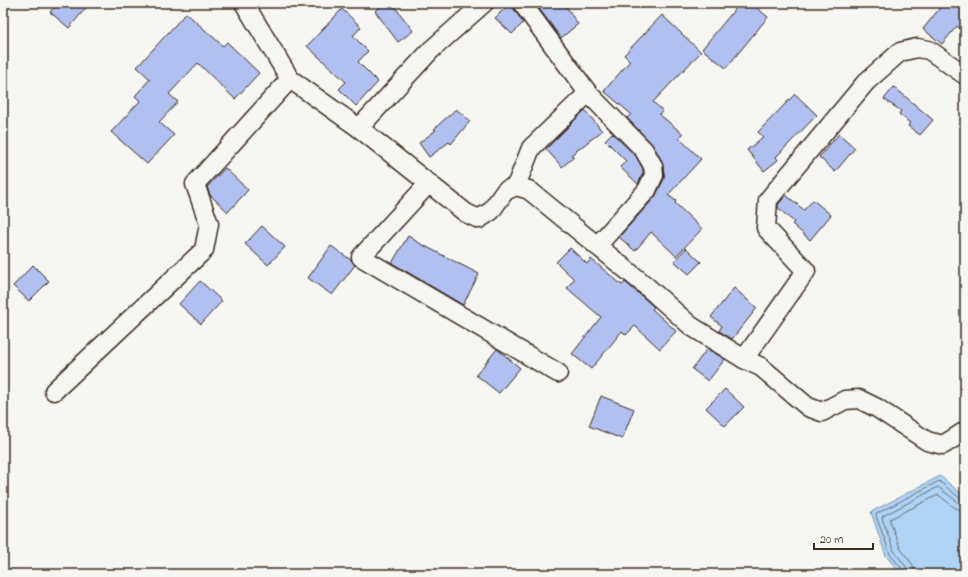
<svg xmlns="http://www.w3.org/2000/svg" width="968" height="577" viewBox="0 0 968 577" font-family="'Indie Flower',sans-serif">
<rect width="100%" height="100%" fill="#f6f6f2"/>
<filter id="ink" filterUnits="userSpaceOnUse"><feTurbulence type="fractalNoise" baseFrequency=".025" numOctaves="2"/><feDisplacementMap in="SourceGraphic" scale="8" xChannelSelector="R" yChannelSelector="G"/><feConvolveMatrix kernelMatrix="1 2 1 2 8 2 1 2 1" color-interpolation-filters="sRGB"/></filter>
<g filter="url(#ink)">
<path fill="#add4f7" stroke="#7f90a0" d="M940,476l25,21v77h-64l-15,-18 -15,-44z"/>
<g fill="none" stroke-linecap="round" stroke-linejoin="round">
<g stroke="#696e75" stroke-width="1">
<path d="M904,574l-1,-4 -13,-16 -14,-38v-2l63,-33 22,18 4,1"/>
<path d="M909,574l-2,-6 -13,-17 -12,-33 1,-2 55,-29 21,16 6,2"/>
<path d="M915,574l-2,-9 -13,-17 -10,-27v-2l48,-24c9,5 15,15 27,16"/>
</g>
</g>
<g fill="#b2c0f1" stroke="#3b2a1e">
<path d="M58,3h32l-21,25 -19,-16z"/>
<path d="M385,3h7l21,28 -15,11 -23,-31z"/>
<path d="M510,3h2l2,6 9,14 -11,11 -17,-16z"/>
<path d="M535,3h28l8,10h-1l8,11 -17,14z"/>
<path d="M740,3h11l17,14 -42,51 -24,-19z"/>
<path d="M944,3h21v31l-8,-8 -15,18 -19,-15z"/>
<path d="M342,9l19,18 -8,9 15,15 -10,11 20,20 -22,24 -17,-17 7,-7 -39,-36z"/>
<path d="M186,13l37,33 4,-4 32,31 -24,26 -37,-36 -29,31 9,8 -19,20 15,13 -27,29 -36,-32 29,-31 -5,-5 15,-17 -13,-12z"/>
<path d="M662,15l39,37 -48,50 10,9 -4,3 24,20 -4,4 22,21 -33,36 8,6 -1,2 27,26 -26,27 -25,-24 -16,19 -16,-14 36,-40 9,-18v-5l-2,-13 -9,-16 -26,-27 4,-4 -27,-23 26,-30 -6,-6z"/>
<path d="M894,87l39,33 -13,15 -12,-9 2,-3 -11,-9 2,-3 -17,-12z"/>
<path d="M795,94l22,21 -41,42 2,3 -14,11 -17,-21 16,-13 -5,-5z"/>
<path d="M456,109l14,12 -19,23 -2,-2 -20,15 -10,-14 17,-13 -2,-1z"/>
<path d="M585,110l17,21 -31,24 3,2 -12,10 -16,-18z"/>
<path d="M612,133l24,23 7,13v4l-5,11 -18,-17 6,-6 -21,-21z"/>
<path d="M839,134l16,14 -20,24 -16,-15z"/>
<path d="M225,168l23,22 -20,22 -18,-17 -3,-8z"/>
<path d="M786,195l18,15 9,-10 18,15 -21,25 -18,-16 2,-2 -16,-14v-3z"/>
<path d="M262,226l23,21 -17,18 -23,-21z"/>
<path d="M408,236l13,8 58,30 -16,31 -71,-42z"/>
<path d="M331,246l20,14 4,5 -23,30 -24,-17z"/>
<path d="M570,248l17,16 4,-5 31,26 3,-3 20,17 9,8 -2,2 24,22 -16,18 -25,-23 -9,9 -4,-4 -31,38 -19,-15 29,-37 -34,-29 7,-9 -18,-17z"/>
<path d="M686,248l15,14 -12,12 -15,-13z"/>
<path d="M33,265l16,16 -20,20 -16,-15z"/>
<path d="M200,281l22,20 -21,23 -22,-20z"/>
<path d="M734,288l23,20 -25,31 -13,-8 3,-5 -11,-9z"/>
<path d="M497,349l23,19 -21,25 -23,-18z"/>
<path d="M707,349l18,10 -17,22 -16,-12z"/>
<path d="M725,389l19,18 -19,19 -19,-18z"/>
<path d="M601,396l33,13 -12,30 -33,-13z"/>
</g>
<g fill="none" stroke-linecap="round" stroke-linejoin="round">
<defs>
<g id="minor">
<path d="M244,3l46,76 69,49"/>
<path d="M484,3l-53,47 -72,78 107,85 13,6 12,-8 14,-20 11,-5 13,4 116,95 46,41 53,33 17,8 47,40 14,5 23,-12 14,-1 18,9 50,33 16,4 22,-14"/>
<path d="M522,3l66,90 56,57 9,16 1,9 -7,15 -50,56"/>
<path d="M429,183l-68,74 197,116"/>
<path d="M516,186l15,-38 57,-55"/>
<path d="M744,359l62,-88 -40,-43 2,-28 98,-118 34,-30 17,-4 12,2 36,25"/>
<path d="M54,391l150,-141 5,-26 -14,-40 95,-105"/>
</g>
</defs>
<use href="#minor" stroke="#3b2a1e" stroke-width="21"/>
<use href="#minor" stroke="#f6f6f2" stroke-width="18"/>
</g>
</g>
<rect width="968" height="577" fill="none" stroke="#f6f6f2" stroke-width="16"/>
<rect x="8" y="8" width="952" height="561" fill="none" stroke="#3b2a1e" stroke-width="1.5" filter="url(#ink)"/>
<path d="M814 543v6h59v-6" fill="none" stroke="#3b2a1e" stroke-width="2"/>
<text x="820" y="543" font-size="12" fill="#3b2a1e" stroke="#f6f6f2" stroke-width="3" paint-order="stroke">20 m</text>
</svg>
